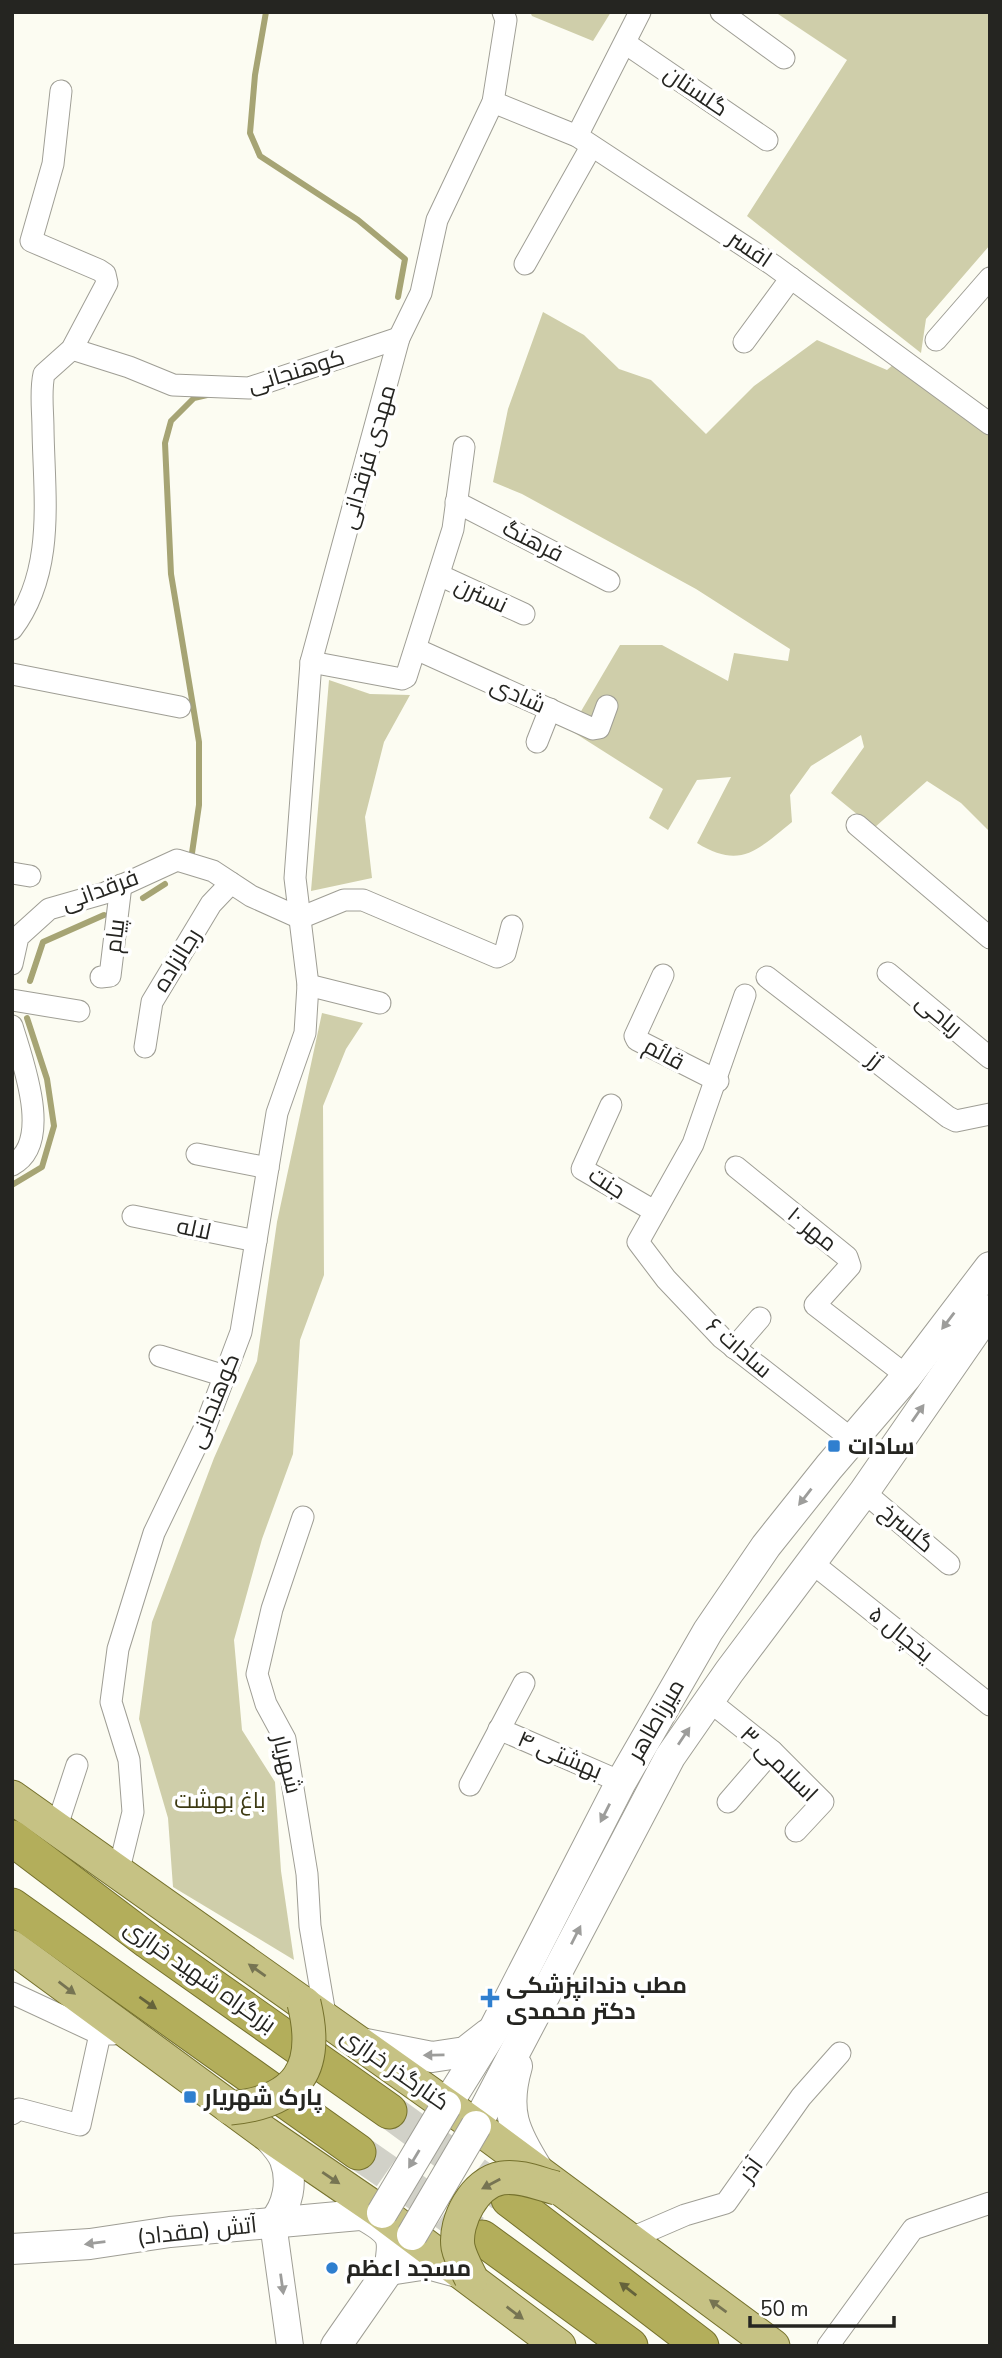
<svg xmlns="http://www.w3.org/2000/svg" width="1002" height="2358" viewBox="0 0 1002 2358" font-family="'Nunito Sans',Cairo,sans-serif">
<rect width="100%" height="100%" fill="#fcfcf2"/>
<g fill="#cfceaa">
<path d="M530,12h81l-18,29 -61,-25z"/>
<path d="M775,12h215v233l-64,74 -5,34 -174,-137 100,-156z"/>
<path d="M543,312l41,23 35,34 32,11 55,54 48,-48 63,-46 70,30 7,-6 96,69v399l-29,-29 -34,-22 -53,47 -43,-35 33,-46 -3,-12 -50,31 -21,29 2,27c-35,28 -51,48 -95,21l34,-66 -34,3 -29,50 -19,-12 14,-29 -93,-59 50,-85h42l66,36 6,-28 54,8 2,-12 -94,-60 -174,-95 -29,-12 15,-73z"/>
<path d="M329,680l41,14 40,1 -26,47 -19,75 7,61 -61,13z"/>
<path d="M322,1013l41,10 -17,26 -23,57 1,169 -24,65 -7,114 -31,85 -28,101 8,90 33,52 6,89 13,89 -121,-73 -5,-69 -29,-99 13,-97 62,-164 43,-97 20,-139z"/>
</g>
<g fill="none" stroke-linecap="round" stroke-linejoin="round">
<g stroke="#a6a474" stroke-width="6">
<path d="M266,12l-11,63 -5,58 10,23 98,64 47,39 -7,38"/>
<path d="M192,853l7,-48v-63l-28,-168 -6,-131 6,-22 23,-23 13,-3"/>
<path d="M143,898l22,-14"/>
<path d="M30,981l13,-39 61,-27"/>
<path d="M12,1185l30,-18 12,-41 -7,-47 -20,-61"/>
</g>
<g stroke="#d1d1c8" stroke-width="35" stroke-dasharray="35 18" stroke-linecap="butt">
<path d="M389,2111l120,88"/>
<path d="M358,2152l124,86"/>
</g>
<defs>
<g id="minor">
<path d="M721,12l63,46"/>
<path d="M625,43l142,97"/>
<path d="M493,102l84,34 196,129 217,159"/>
<path d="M577,136l63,-124"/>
<path d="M525,264l66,-117"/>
<path d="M936,340l54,-62"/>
<path d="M744,342l47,-64"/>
<path d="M72,349l57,18 44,18 76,3 150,-50"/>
<path d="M456,502l153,79"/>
<path d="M439,575l85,39"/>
<path d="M12,629c44,-58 32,-133 31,-200 0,-18 -3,-38 1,-55l28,-25 35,-66 -2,-9 -6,-4 -68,-29 22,-77 8,-73"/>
<path d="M416,649l177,80 6,-1 8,-22"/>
<path d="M311,662l91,17 4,-2 47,-148 11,-82"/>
<path d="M12,674l168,33"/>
<path d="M537,742l13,-33"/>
<path d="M857,825l133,113"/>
<path d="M12,873l18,3"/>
<path d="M12,964l6,-27 31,-28 56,-16 72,-33 36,11 38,25 49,22 44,-18h19l134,57 8,-4 7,-27"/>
<path d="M888,973l102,85"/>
<path d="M663,975l-28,61 2,4 81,41"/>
<path d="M101,977l9,-1 11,-91"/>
<path d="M767,977l181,140 8,4 34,-7"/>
<path d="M308,985l72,18"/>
<path d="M745,995l-52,149 -55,98 28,37 56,59 131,102"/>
<path d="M12,1000l67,11"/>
<path d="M12,1026c10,34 42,117 0,139"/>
<path d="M145,1047l7,-45 59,-98 20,-21"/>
<path d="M611,1105l-29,64 72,42"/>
<path d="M197,1154l71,14"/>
<path d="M736,1167l111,90 3,9 -35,39 92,71"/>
<path d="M133,1216l123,25"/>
<path d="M734,1348l26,-30"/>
<path d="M160,1356l65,20"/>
<path d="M864,1492l85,72"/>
<path d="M303,1517l-31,92 -15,65 9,30 19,35 22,135 3,52 16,94"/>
<path d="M811,1562l179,143"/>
<path d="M708,1700l64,51 51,51 -27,29"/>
<path d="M499,1729l122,53"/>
<path d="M470,1785l54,-102"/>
<path d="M728,1802l44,-51"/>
<path d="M56,1829l21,-64"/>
<path d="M118,1873l15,-61 -4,-52 -18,-58 7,-53 36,-116 52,-108 35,-93 36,-219 28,-80 3,-48 -13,-107 16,-216 88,-324 22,-45 16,-73 56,-118 13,-82 -3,-8"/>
<path d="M12,1993l88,41h13"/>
<path d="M12,2114l7,-5 61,16 20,-91"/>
<path d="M627,2240l58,-25 41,-12 75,-106 39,-44"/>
<path d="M828,2346l85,-117 77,-26"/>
</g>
<path id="tertiary" d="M273,2223l17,123"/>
<g id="secondary">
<path d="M361,2043l71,14 33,-5 23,-18"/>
<path d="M517,2066c-13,45 -3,66 21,104"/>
<path d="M446,2106l48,-77 127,-247 87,-151 58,-85 63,-79 78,-91 83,-109"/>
<path d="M476,2126l194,-369 59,-85 135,-180 126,-182"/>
<path d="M265,2133c7,8 17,18 20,27 8,21 3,47 -12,63"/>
<path d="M365,2216c29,17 30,21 24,54l39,-6 33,9"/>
<path d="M12,2249l78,-5 80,-12 212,-19"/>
<path d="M336,2346l64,-92"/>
</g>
<g id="primary">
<path d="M12,1797l464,329 297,220"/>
<path d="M12,1947l253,186 117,80 177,133"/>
</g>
<g id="trunk">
<path d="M12,1838l136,103 241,170"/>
<path d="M12,1906l346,246"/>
<path d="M509,2199l192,147"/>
<path d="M482,2238l148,108"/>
</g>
</defs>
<use href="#minor" stroke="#9f9e95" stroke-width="23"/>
<use href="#tertiary" stroke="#9f9e95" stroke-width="28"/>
<use href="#secondary" stroke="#9f9e95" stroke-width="32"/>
<use href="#primary" stroke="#75712c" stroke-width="35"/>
<use href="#trunk" stroke="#75712c" stroke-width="37"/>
<use href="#minor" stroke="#fff" stroke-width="21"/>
<use href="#tertiary" stroke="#fff" stroke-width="26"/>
<use href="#secondary" stroke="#fff" stroke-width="30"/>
<use href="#primary" stroke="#c6c284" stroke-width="33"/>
<use href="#trunk" stroke="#b3ae5b" stroke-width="35"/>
<defs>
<g id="secondary-bridge">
<path d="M382,2213l64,-107"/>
<path d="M412,2235l64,-109"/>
</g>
<g id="primary-bridge">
<path d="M230,2108c68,-6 90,-40 74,-105"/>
<path d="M471,2278c-5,-10 -11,-21 -13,-31 -4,-26 17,-65 44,-69 18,-3 38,6 54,10"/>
</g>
</defs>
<use href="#secondary-bridge" stroke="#9f9e95" stroke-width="32" stroke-linecap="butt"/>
<use href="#primary-bridge" stroke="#75712c" stroke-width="35" stroke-linecap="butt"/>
<use href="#secondary-bridge" stroke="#fff" stroke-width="30"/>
<use href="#primary-bridge" stroke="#c6c284" stroke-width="33"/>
</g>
<defs><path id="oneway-solid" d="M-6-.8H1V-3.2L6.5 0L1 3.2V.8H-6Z" transform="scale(1.75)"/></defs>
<g fill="#9d9d9b">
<use href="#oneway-solid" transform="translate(948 1321) rotate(127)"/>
<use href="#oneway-solid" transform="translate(918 1413) rotate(-55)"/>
<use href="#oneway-solid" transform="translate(805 1497) rotate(128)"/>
<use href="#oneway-solid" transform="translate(684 1736) rotate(-56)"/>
<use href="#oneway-solid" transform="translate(605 1813) rotate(117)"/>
<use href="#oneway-solid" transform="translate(576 1935) rotate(-63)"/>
<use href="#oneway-solid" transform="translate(434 2055) rotate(179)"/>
<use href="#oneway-solid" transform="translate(414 2159) rotate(121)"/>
<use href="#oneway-solid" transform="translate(95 2243) rotate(173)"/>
<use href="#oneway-solid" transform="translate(282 2284) rotate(82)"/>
</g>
<g fill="#767452">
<use href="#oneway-solid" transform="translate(257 1970) rotate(-145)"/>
<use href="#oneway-solid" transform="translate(67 1988) rotate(37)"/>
<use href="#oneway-solid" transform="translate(331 2178) rotate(34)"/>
<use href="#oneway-solid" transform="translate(491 2184) rotate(152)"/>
<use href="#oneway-solid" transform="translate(718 2306) rotate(-144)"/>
<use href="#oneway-solid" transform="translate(515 2313) rotate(37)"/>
</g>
<g fill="#65633b">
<use href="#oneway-solid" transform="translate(148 2003) rotate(35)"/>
<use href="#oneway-solid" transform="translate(628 2289) rotate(-142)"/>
</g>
<g fill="#2f7fcf" stroke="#fff" stroke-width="2.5">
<rect x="827" y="1439" width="14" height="14" rx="3.5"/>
<path d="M486.5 1987.5h7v7h7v7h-7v7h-7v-7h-7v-7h7z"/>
<rect x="183" y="2090" width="14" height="14" rx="3.5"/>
<circle cx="332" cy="2268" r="7"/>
</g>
<g text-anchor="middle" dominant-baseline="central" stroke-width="7" stroke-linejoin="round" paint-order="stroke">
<g font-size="23" fill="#252521" stroke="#fff">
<text transform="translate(696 91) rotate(34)">گلستان</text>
<text transform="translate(750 249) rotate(34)">افسر</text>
<text transform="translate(296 371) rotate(-17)">کوهنجانی</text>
<text transform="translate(368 457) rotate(-74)">مهدی فرقدانی</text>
<text transform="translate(533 541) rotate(27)">فرهنگ</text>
<text transform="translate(481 595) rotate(25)">نسترن</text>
<text transform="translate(518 695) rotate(24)">شادی</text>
<text transform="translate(100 890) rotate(-20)">فرقدانی</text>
<text transform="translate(115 936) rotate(-83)">پیام</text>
<text transform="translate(177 960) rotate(-58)">رجالزاده</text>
<text transform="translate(939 1015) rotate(40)">ریاحی</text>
<text transform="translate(664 1054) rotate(28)">قائم</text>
<text transform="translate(875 1060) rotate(38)">رُز</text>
<text transform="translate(607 1183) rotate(33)">جنت</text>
<text transform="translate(194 1229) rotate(12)">لاله</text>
<text transform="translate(812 1229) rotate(39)">مهر ۱۰</text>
<text transform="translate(739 1348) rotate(41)">سادات ۶</text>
<text transform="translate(214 1401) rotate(-68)">کوهنجانی</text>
<text transform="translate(907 1528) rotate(40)">گلسرخ</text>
<text transform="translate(901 1634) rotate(39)">یخچال ۵</text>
<text transform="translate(656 1720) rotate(-60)">میرزاطاهر</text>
<text transform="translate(560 1755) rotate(23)">بهشتی ۴</text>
<text transform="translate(287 1764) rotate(76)">شهریار</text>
<text transform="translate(779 1764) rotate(44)">اسلامی ۳</text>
<text transform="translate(200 1976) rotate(35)">بزرگراه شهید خرازی</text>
<text transform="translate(395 2069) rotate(35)">کنارگذر خرازی</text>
<text transform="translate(751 2170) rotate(-53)">آذر</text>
<text transform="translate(197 2231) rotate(-6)">آتش (مقداد)</text>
</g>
<g font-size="23" font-weight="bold" fill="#252521" stroke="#fff" text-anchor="start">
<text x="848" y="1446">سادات</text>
<text x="506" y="1985">مطب دندانپزشکی<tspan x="506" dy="26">دکتر محمدی</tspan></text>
<text x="204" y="2097">پارک شهریار</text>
<text x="346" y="2268">مسجد اعظم</text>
</g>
<g font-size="23" fill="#3e3b14" stroke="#fff">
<text x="220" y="1800">باغ بهشت</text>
</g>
</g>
<rect width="1002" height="2358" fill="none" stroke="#252521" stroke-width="28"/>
<path d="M750 2316v10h144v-10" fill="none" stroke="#252521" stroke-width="3.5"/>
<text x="760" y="2316" font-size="21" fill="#252521" stroke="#ffffff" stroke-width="5" paint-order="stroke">50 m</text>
</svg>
